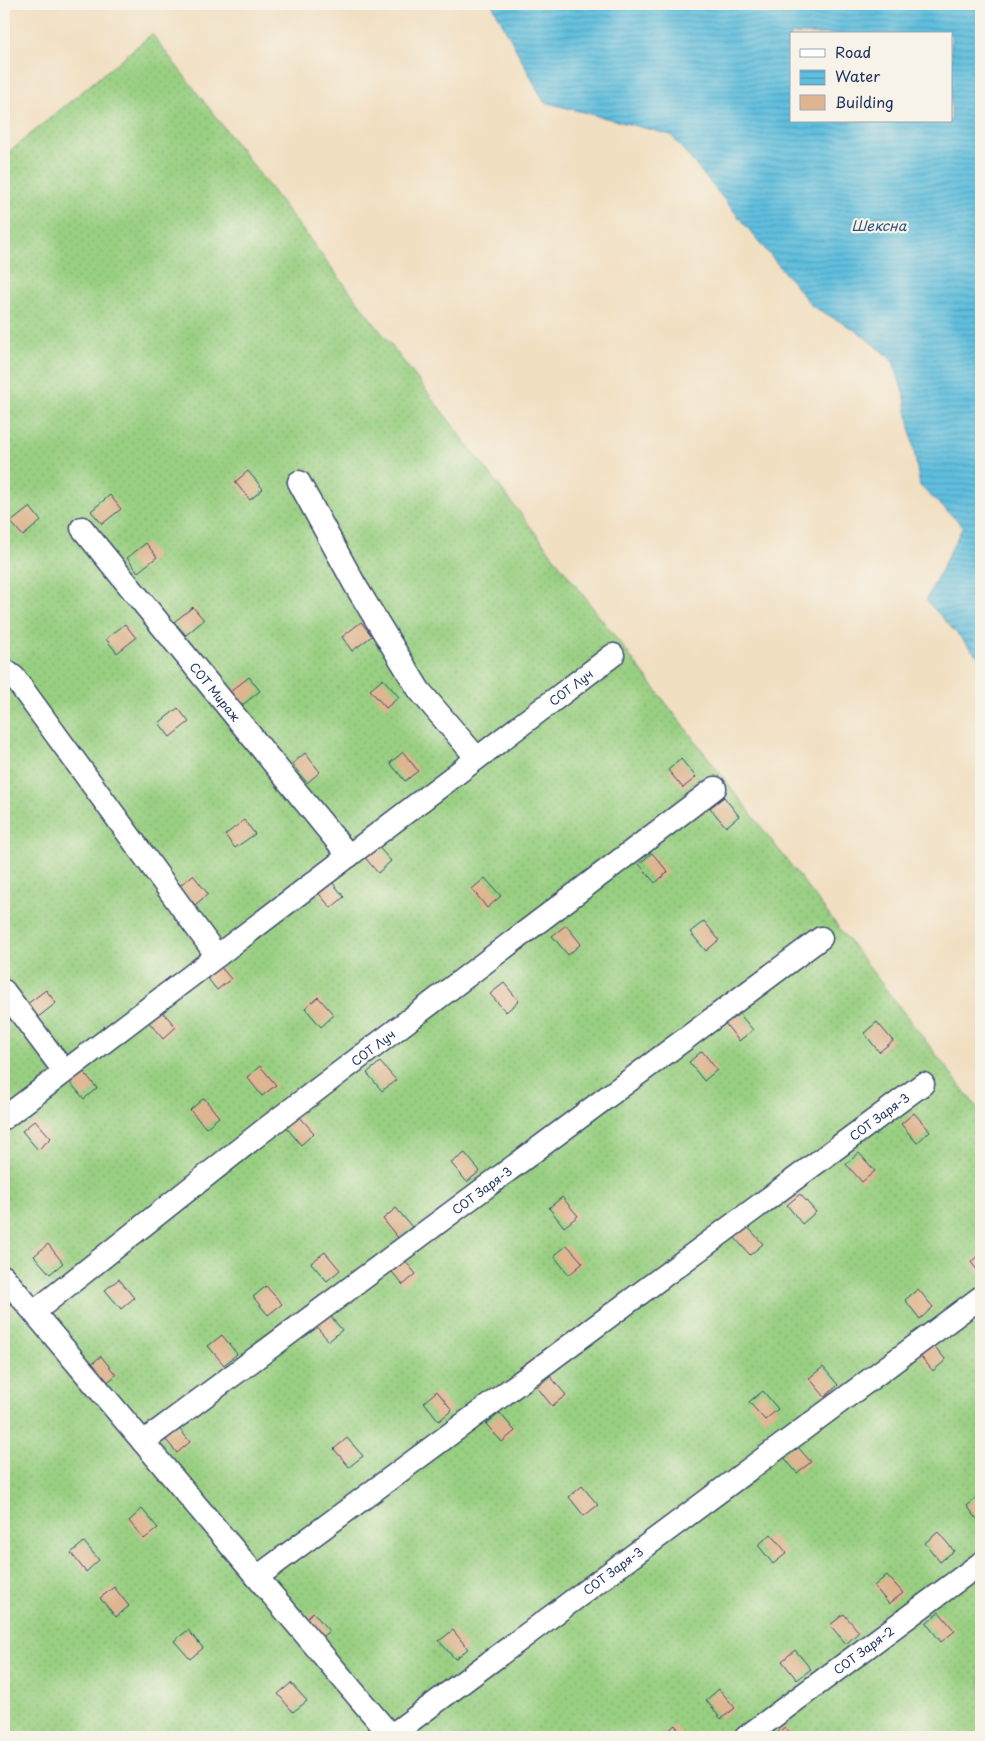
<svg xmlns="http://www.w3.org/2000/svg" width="985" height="1741" viewBox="0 0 985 1741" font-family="'Playpen Sans',sans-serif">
<defs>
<pattern id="garden-dots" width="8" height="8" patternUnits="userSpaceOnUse" patternTransform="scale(1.25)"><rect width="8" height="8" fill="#98cf81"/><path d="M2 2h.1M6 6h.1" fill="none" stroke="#82b272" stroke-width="1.8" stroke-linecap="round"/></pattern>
<pattern id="water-rules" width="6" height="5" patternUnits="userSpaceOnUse" patternTransform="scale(1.25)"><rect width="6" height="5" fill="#60bfde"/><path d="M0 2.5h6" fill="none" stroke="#4e9cb7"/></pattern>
</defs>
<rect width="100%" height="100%" fill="#f7f3e8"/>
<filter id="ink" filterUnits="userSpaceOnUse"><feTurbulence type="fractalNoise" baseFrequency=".02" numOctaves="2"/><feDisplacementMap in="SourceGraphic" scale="10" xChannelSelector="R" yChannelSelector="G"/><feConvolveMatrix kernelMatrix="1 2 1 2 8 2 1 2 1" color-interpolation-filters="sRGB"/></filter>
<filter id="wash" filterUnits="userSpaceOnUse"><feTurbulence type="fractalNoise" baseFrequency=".0096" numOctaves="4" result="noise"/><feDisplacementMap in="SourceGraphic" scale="20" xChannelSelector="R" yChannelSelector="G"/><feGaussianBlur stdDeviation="1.12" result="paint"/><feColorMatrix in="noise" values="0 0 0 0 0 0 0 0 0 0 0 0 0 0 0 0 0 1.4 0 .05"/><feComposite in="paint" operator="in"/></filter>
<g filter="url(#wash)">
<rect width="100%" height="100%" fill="#f1dfc1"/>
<path fill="url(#garden-dots)" stroke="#5a7f70" d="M152,34l829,1079v624h-977v-1581z"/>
<path fill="url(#water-rules)" stroke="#3e779e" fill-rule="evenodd" d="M492,4h489v656l-55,-60 37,-74 -43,-40 -15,-88 -12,-37 -36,-30 -45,-25 -141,-171 -127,-33zM791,34h160v87h-160z"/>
<g id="blocks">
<g fill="#deb590">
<path d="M248,471l15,18 -13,11 -15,-18z"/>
<path d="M110,495l11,14 -19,15 -11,-13z"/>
<path d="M30,507l11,14 -18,15 -12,-14z"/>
<path d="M146,543l11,14 -19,15 -11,-14z"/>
<path d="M193,607l11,13 -18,15 -12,-13z"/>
<path d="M361,622l11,14 -20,15 -10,-14z"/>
<path d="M125,624l11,14 -19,15 -11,-14z"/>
<path d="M249,677l11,14 -19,15 -11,-14z"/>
<path d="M383,679l16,18 -13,11 -16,-18z"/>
<path d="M178,708l11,14 -19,15 -11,-14z"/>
<path d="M403,752l15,19 -13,10 -15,-18z"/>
<path d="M305,753l15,19 -13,11 -15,-19z"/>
<path d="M681,759l15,18 -13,11 -15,-18z"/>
<path d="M724,797l15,19 -13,11 -16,-19z"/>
<path d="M244,820l11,14 -20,14 -10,-13z"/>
<path d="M375,843l16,18 -13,12 -16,-19z"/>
<path d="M652,853l16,19 -13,11 -16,-19z"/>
<path d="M193,875l15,19 -13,11 -16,-19z"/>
<path d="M329,878l15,19 -13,11 -16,-19z"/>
<path d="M485,878l16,18 -14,12 -15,-19z"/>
<path d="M704,921l15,19 -13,11 -16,-19z"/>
<path d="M566,925l15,19 -13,11 -16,-19z"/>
<path d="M215,960l16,19 -14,11 -15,-19z"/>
<path d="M504,983l15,18 -13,11 -16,-18z"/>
<path d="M46,990l10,13 -19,15 -10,-14z"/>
<path d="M318,997l16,18 -13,12 -16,-19z"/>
<path d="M160,1009l16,18 -13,12 -16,-19z"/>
<path d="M737,1011l16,19 -14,11 -15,-19z"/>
<path d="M877,1022l16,19 -14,11 -15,-19z"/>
<path d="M702,1051l15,19 -13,11 -15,-19z"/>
<path d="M380,1062l16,18 -14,11 -15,-18z"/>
<path d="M260,1066l16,19 -14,11 -15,-19z"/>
<path d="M82,1070l15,18 -13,11 -15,-18z"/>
<path d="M204,1098l15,19 -13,11 -16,-18z"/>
<path d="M914,1113l16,18 -13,12 -16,-19z"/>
<path d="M298,1115l16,18 -13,12 -16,-19z"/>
<path d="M35,1120l16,18 -13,12 -16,-19z"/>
<path d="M465,1153l15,18 -13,11 -16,-19z"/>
<path d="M859,1153l16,18 -13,11 -16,-18z"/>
<path d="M800,1194l16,18 -14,12 -15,-19z"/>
<path d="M562,1197l16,19 -14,11 -15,-19z"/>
<path d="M396,1208l16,19 -14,11 -15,-19z"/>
<path d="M747,1226l16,18 -13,11 -16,-18z"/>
<path d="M48,1244l15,19 -13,11 -16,-18z"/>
<path d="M567,1245l16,18 -14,12 -15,-19z"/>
<path d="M325,1252l15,18 -13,11 -16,-18z"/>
<path d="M981,1253v22l-10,-13z"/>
<path d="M401,1256l15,18 -13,11 -15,-18z"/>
<path d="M119,1279l15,19 -13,11 -16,-19z"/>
<path d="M266,1286l16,18 -14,11 -15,-18z"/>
<path d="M918,1289l15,18 -13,12 -15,-19z"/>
<path d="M327,1312l15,18 -13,11 -16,-18z"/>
<path d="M222,1335l15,19 -13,11 -16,-19z"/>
<path d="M930,1341l16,19 -13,11 -16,-19z"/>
<path d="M101,1356l15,19 -13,11 -15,-19z"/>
<path d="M823,1367l15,18 -13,12 -16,-19z"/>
<path d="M550,1376l16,19 -14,11 -15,-19z"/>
<path d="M437,1391l15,19 -13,11 -15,-19z"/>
<path d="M763,1391l15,18 -13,11 -16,-18z"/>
<path d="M500,1413l15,18 -13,11 -16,-18z"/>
<path d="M175,1423l15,19 -13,11 -16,-19z"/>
<path d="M347,1438l16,18 -14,11 -15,-18z"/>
<path d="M795,1444l16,18 -14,11 -15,-18z"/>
<path d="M582,1486l16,19 -14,11 -15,-19z"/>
<path d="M980,1495l1,2v27l-14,-18z"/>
<path d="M142,1509l16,19 -14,11 -15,-18z"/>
<path d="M938,1532l16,19 -14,11 -15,-19z"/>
<path d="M771,1534l16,19 -14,11 -15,-19z"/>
<path d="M84,1542l15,18 -13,12 -15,-19z"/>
<path d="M887,1575l16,18 -14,11 -15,-18z"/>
<path d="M114,1587l15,19 -13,11 -16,-19z"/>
<path d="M313,1612l16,19 -13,11 -16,-18z"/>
<path d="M939,1612l16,19 -14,11 -15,-19z"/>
<path d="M844,1614l15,18 -13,12 -16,-19z"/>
<path d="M188,1630l15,18 -13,11 -16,-18z"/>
<path d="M453,1630l15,19 -13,10 -16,-18z"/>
<path d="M795,1650l16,19 -14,11 -15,-19z"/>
<path d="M291,1683l16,18 -14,11 -15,-18z"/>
<path d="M719,1689l16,19 -14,11 -15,-19z"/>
<path d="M675,1725l10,12h-23v-1z"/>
<path d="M785,1727l9,10h-22z"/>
<path d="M414,1732l5,5h-10z"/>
</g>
</g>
</g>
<g filter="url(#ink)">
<use href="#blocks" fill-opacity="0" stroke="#3b496d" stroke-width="1"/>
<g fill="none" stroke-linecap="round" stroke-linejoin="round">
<defs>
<g id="minor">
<path d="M299,482l56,103 64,105 57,67"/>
<path id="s1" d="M82,528l267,328"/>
<path d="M6,671l8,6 203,279"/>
<path d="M4,991l60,80"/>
<path id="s2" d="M4,1118l609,-463"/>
<path d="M4,1277l387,459"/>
<path id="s3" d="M34,1312l230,-182 451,-342"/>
<path id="s4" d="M143,1442l678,-504"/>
<path id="s5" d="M257,1577l666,-493"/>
<path id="s6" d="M389,1737l592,-440"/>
<path id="s7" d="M746,1737l235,-174"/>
</g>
</defs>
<use href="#minor" stroke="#3b496d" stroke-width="25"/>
<use href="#minor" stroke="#fff" stroke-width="22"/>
</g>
</g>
<g text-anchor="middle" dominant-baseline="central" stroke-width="4.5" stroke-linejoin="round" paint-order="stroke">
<g font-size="12" fill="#1b2f5e" stroke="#f7f3e8">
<text stroke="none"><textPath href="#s2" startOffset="712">СОТ Луч</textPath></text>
<text stroke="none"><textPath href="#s1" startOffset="211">СОТ Мираж</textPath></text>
<text stroke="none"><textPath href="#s3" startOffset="430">СОТ Луч</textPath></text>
<text stroke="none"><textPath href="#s5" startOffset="774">СОТ Заря-3</textPath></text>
<text stroke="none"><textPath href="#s4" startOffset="422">СОТ Заря-3</textPath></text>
<text stroke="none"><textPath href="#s6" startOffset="279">СОТ Заря-3</textPath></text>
<text stroke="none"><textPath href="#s7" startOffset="146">СОТ Заря-2</textPath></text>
</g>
<g font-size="14" font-style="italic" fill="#2c537e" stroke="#f7f3e8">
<text x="879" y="225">Шексна</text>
</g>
</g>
<rect width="985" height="1741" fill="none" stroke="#f7f3e8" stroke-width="20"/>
<rect x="790" y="32" width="162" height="90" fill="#f7f3e8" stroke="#9fa5b1"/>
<rect x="800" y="49" width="25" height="8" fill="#ffffff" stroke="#9fa5b1"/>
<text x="835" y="58" font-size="15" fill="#1b2f5e">Road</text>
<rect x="800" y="70" width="25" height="15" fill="url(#water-rules)" stroke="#9fa5b1"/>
<text x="835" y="82" font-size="15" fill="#1b2f5e">Water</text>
<rect x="800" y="95" width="25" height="15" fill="#deb590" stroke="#9fa5b1"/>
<text x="835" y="108" font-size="15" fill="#1b2f5e">Building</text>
</svg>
